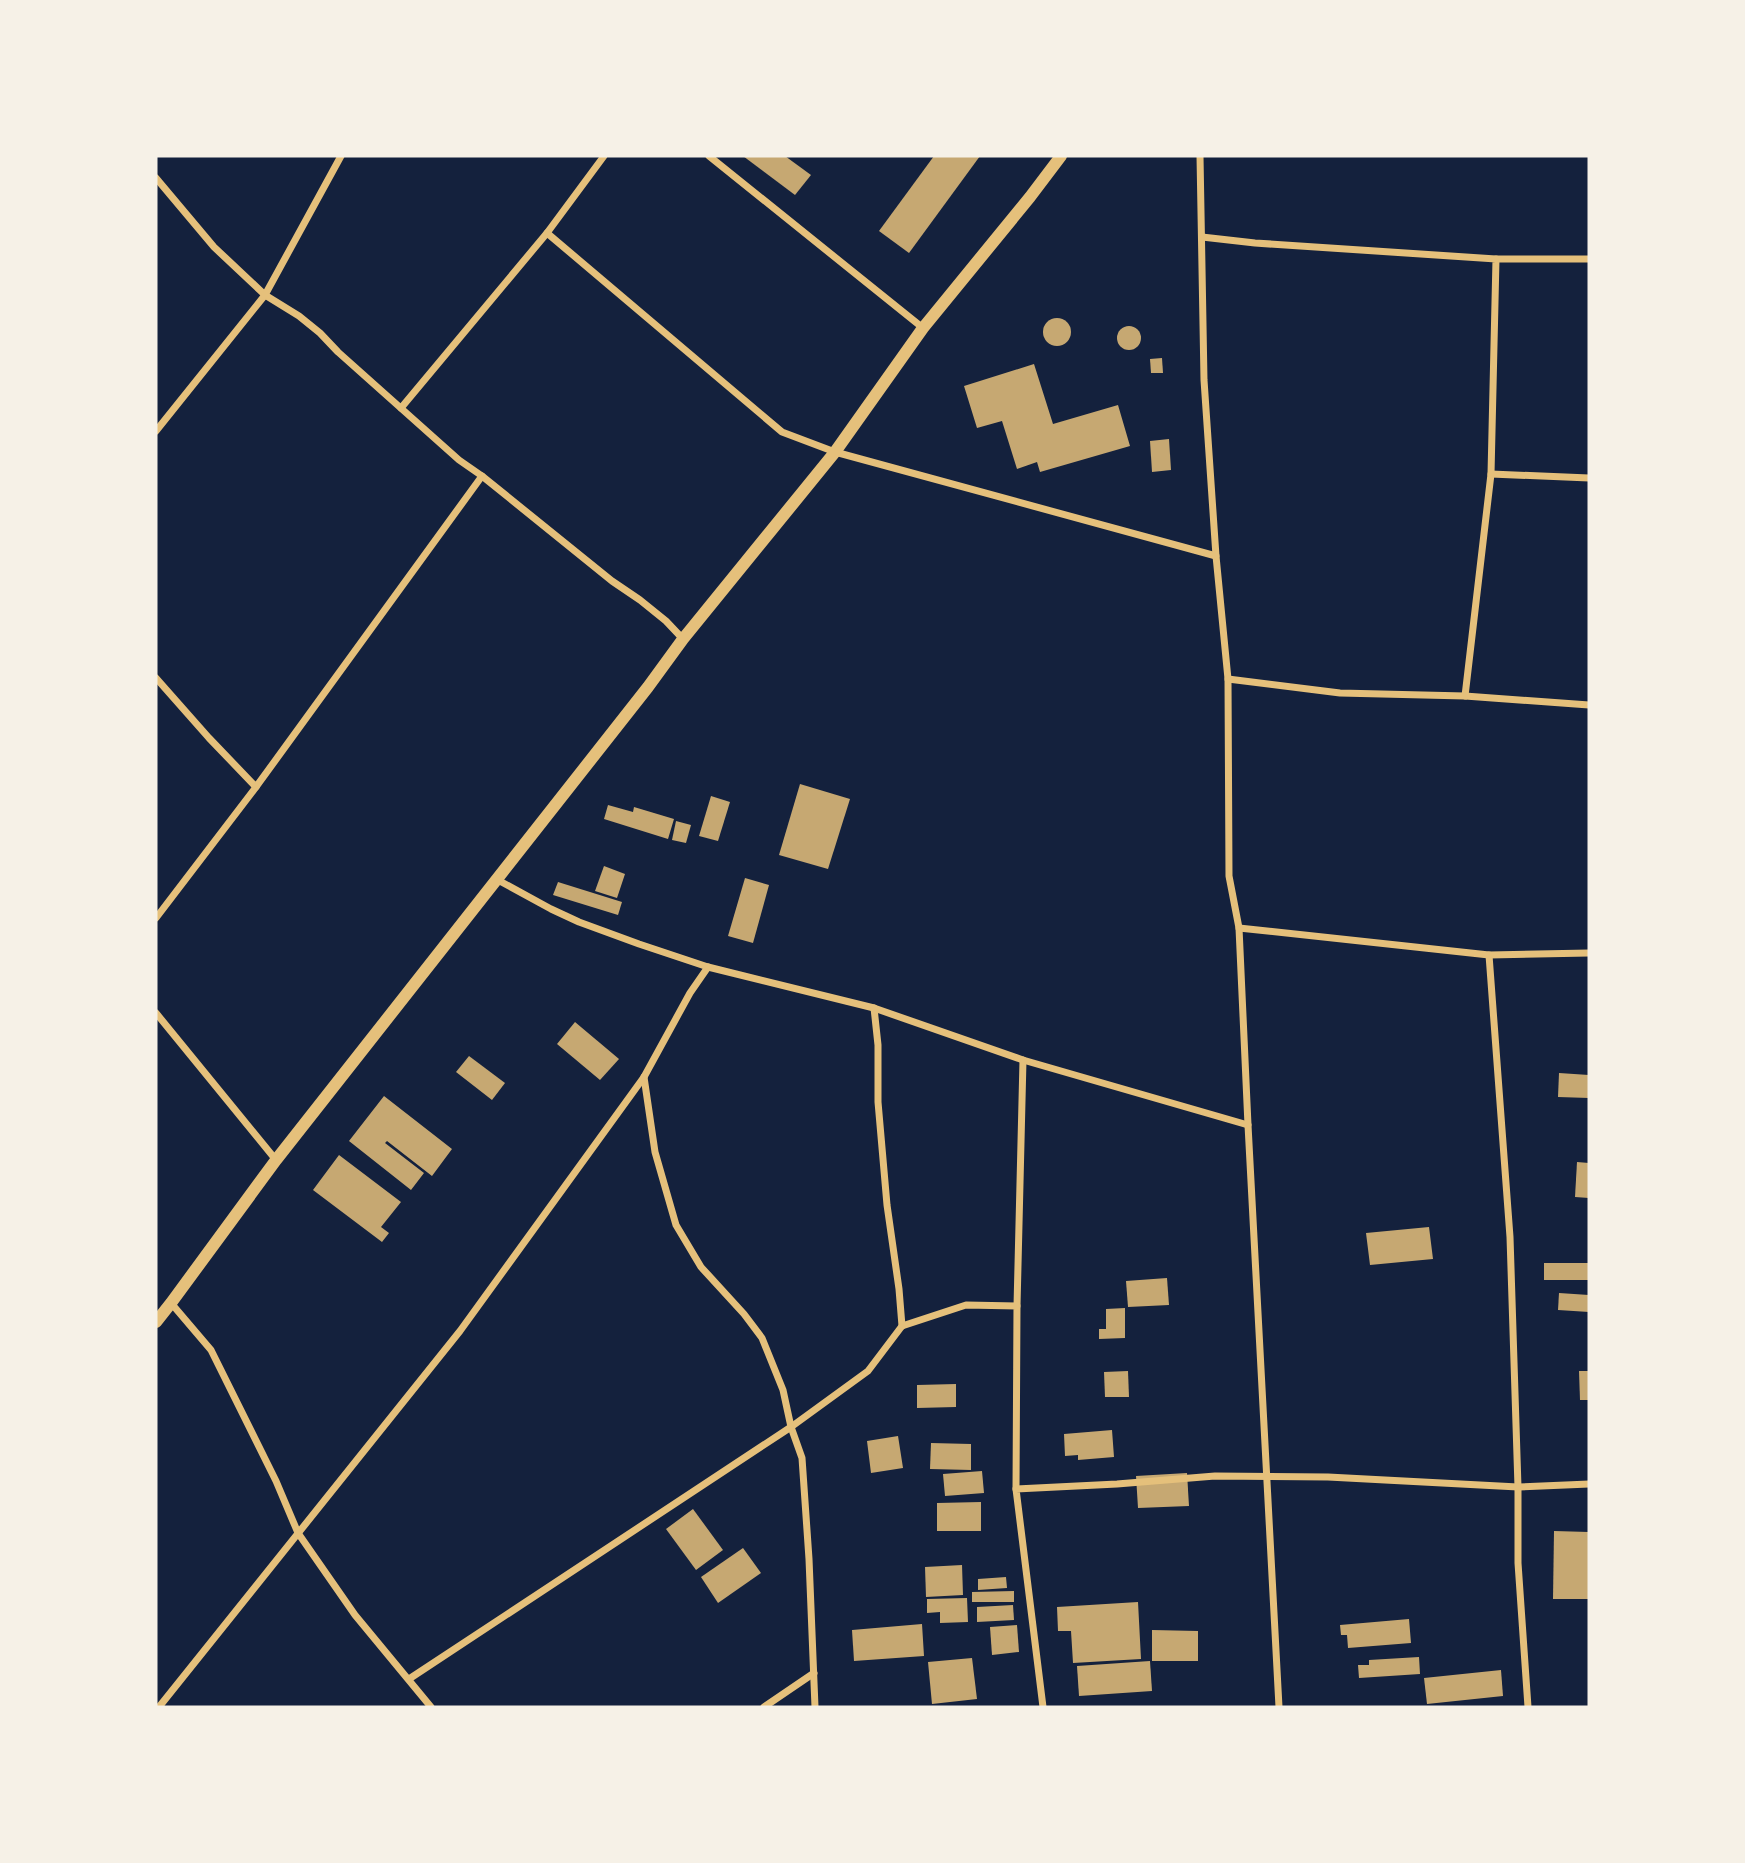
<svg xmlns="http://www.w3.org/2000/svg" width="1745" height="1863" viewBox="0 0 1745 1863" font-family="'Noto Sans',sans-serif">
<rect width="100%" height="100%" fill="#14213d"/>
<g fill="#c6a872">
<path d="M743,156h42l26,19 -16,20z"/>
<path d="M934,156h46l-71,97 -30,-22z"/>
<circle cx="1057" cy="332" r="14"/>
<circle cx="1129" cy="338" r="12"/>
<path d="M1162,358l1,15h-12l-1,-14z"/>
<path d="M1034,364l19,60 65,-19 12,41 -90,26 -3,-10 -20,7 -15,-48 -25,7 -13,-42z"/>
<path d="M1169,439l2,31 -19,2 -2,-31z"/>
<path d="M800,784l50,15 -22,70 -49,-14z"/>
<path d="M711,796l19,6 -12,39 -19,-5z"/>
<path d="M608,805l25,7 1,-5 40,12 -6,20 -64,-20z"/>
<path d="M676,821l15,4 -5,18 -14,-3z"/>
<path d="M604,866l21,8 -8,24 -22,-7z"/>
<path d="M745,878l24,7 -16,58 -25,-7z"/>
<path d="M558,882l64,20 -4,13 -65,-20z"/>
<path d="M575,1022l44,37 -19,21 -43,-36z"/>
<path d="M469,1056l36,27 -13,17 -36,-28z"/>
<path d="M1559,1073l30,2v23l-31,-1z"/>
<path d="M384,1096l68,53 -20,27 -45,-35 -2,2 39,30 -13,17 -62,-49z"/>
<path d="M339,1155l62,47 -20,25 8,6 -7,9 -69,-52z"/>
<path d="M1577,1162l12,1v35l-14,-1z"/>
<path d="M1429,1227l4,32 -63,6 -4,-32z"/>
<rect x="1544" y="1263" width="44" height="17"/>
<path d="M1167,1278l2,27 -41,2 -2,-26z"/>
<path d="M1559,1293l30,2v17l-31,-2z"/>
<path d="M1125,1308v30l-26,1v-10h7v-20z"/>
<path d="M1128,1371l1,26h-24l-1,-25z"/>
<path d="M1579,1371h10v29h-9z"/>
<path d="M956,1384v23l-39,1v-23z"/>
<path d="M1112,1430l2,27 -36,3v-5l-13,1 -1,-22z"/>
<path d="M898,1436l5,32 -32,5 -4,-32z"/>
<path d="M931,1443l40,1v26l-41,-1z"/>
<path d="M982,1471l2,22 -39,3 -2,-22z"/>
<path d="M1187,1473l2,33 -51,2 -2,-32z"/>
<path d="M981,1502v29h-44v-28z"/>
<path d="M693,1509l30,41 -27,20 -30,-41z"/>
<path d="M1554,1531l35,1v67h-36z"/>
<path d="M743,1548l18,25 -43,30 -17,-26z"/>
<path d="M962,1565l1,30 -37,2 -1,-30z"/>
<path d="M1006,1577l1,11 -29,2v-11z"/>
<path d="M1014,1591v11h-42v-10z"/>
<path d="M967,1598l1,24 -28,1v-11l-13,1v-14z"/>
<path d="M1138,1602l3,57 -68,4 -2,-32h-13l-1,-24z"/>
<path d="M1013,1605l1,15 -37,2v-15z"/>
<path d="M1409,1619l2,24 -63,5 -1,-13h-6l-1,-10z"/>
<path d="M922,1624l2,32 -70,5 -2,-31z"/>
<path d="M1017,1625l2,27 -27,3 -2,-28z"/>
<path d="M1152,1630l46,1v30h-46z"/>
<path d="M1419,1657l1,17 -61,4 -1,-13h11v-5z"/>
<path d="M972,1658l5,41 -45,5 -4,-42z"/>
<path d="M1150,1661l2,30 -73,5 -2,-30z"/>
<path d="M1501,1670l2,26 -76,8 -3,-26z"/>
</g>
<g fill="none" stroke-linecap="round" stroke-linejoin="round">
<g stroke="#e5c07b" stroke-width="7">
<path d="M709,156l214,172"/>
<path d="M1200,156l4,224 12,176 12,123 1,197 10,52 9,197 31,582"/>
<path d="M156,178l58,69 51,48 34,21 21,17 18,19 121,108 23,16 130,105 28,19 26,21 17,18"/>
<path d="M547,233l235,199 53,20 381,104"/>
<path d="M1202,237l53,6 241,16 -5,215 -26,222"/>
<path d="M1496,259h93"/>
<path d="M401,408l146,-175 57,-77"/>
<path d="M156,431l109,-136 76,-139"/>
<path d="M1491,474l98,4"/>
<path d="M156,678l53,60 47,49"/>
<path d="M1228,679l112,14 125,3 124,9"/>
<path d="M496,879l55,30 28,13 60,22 69,23 166,41 149,52 225,65"/>
<path d="M156,918l100,-131 226,-311"/>
<path d="M1239,928l250,27 100,-2"/>
<path d="M1489,955l21,282 8,250v76l10,144"/>
<path d="M874,1008l4,37v57l9,103 12,84 3,37"/>
<path d="M156,1013l120,147"/>
<path d="M644,1077l11,75 21,73 25,42 43,47 18,24 21,52 8,37 11,31 7,101 6,148"/>
<path d="M171,1303l40,47 65,131 22,52 57,82 76,92"/>
<path d="M1017,1306l6,-246"/>
<path d="M409,1679l382,-252 77,-56 34,-45 64,-21 51,1 -1,183"/>
<path d="M159,1707l301,-376 184,-254 46,-84 18,-26"/>
<path d="M764,1707l50,-34"/>
<path d="M1043,1707l-27,-218 101,-5 98,-8 113,1 190,10 71,-3"/>
</g>
<path stroke="#e5c07b" stroke-width="12" d="M156,1322l15,-19 105,-143 372,-473 35,-48 152,-187 88,-124 107,-131 31,-41"/>
</g>
<rect width="1745" height="1863" fill="none" stroke="#f6f1e7" stroke-width="315"/>
</svg>
